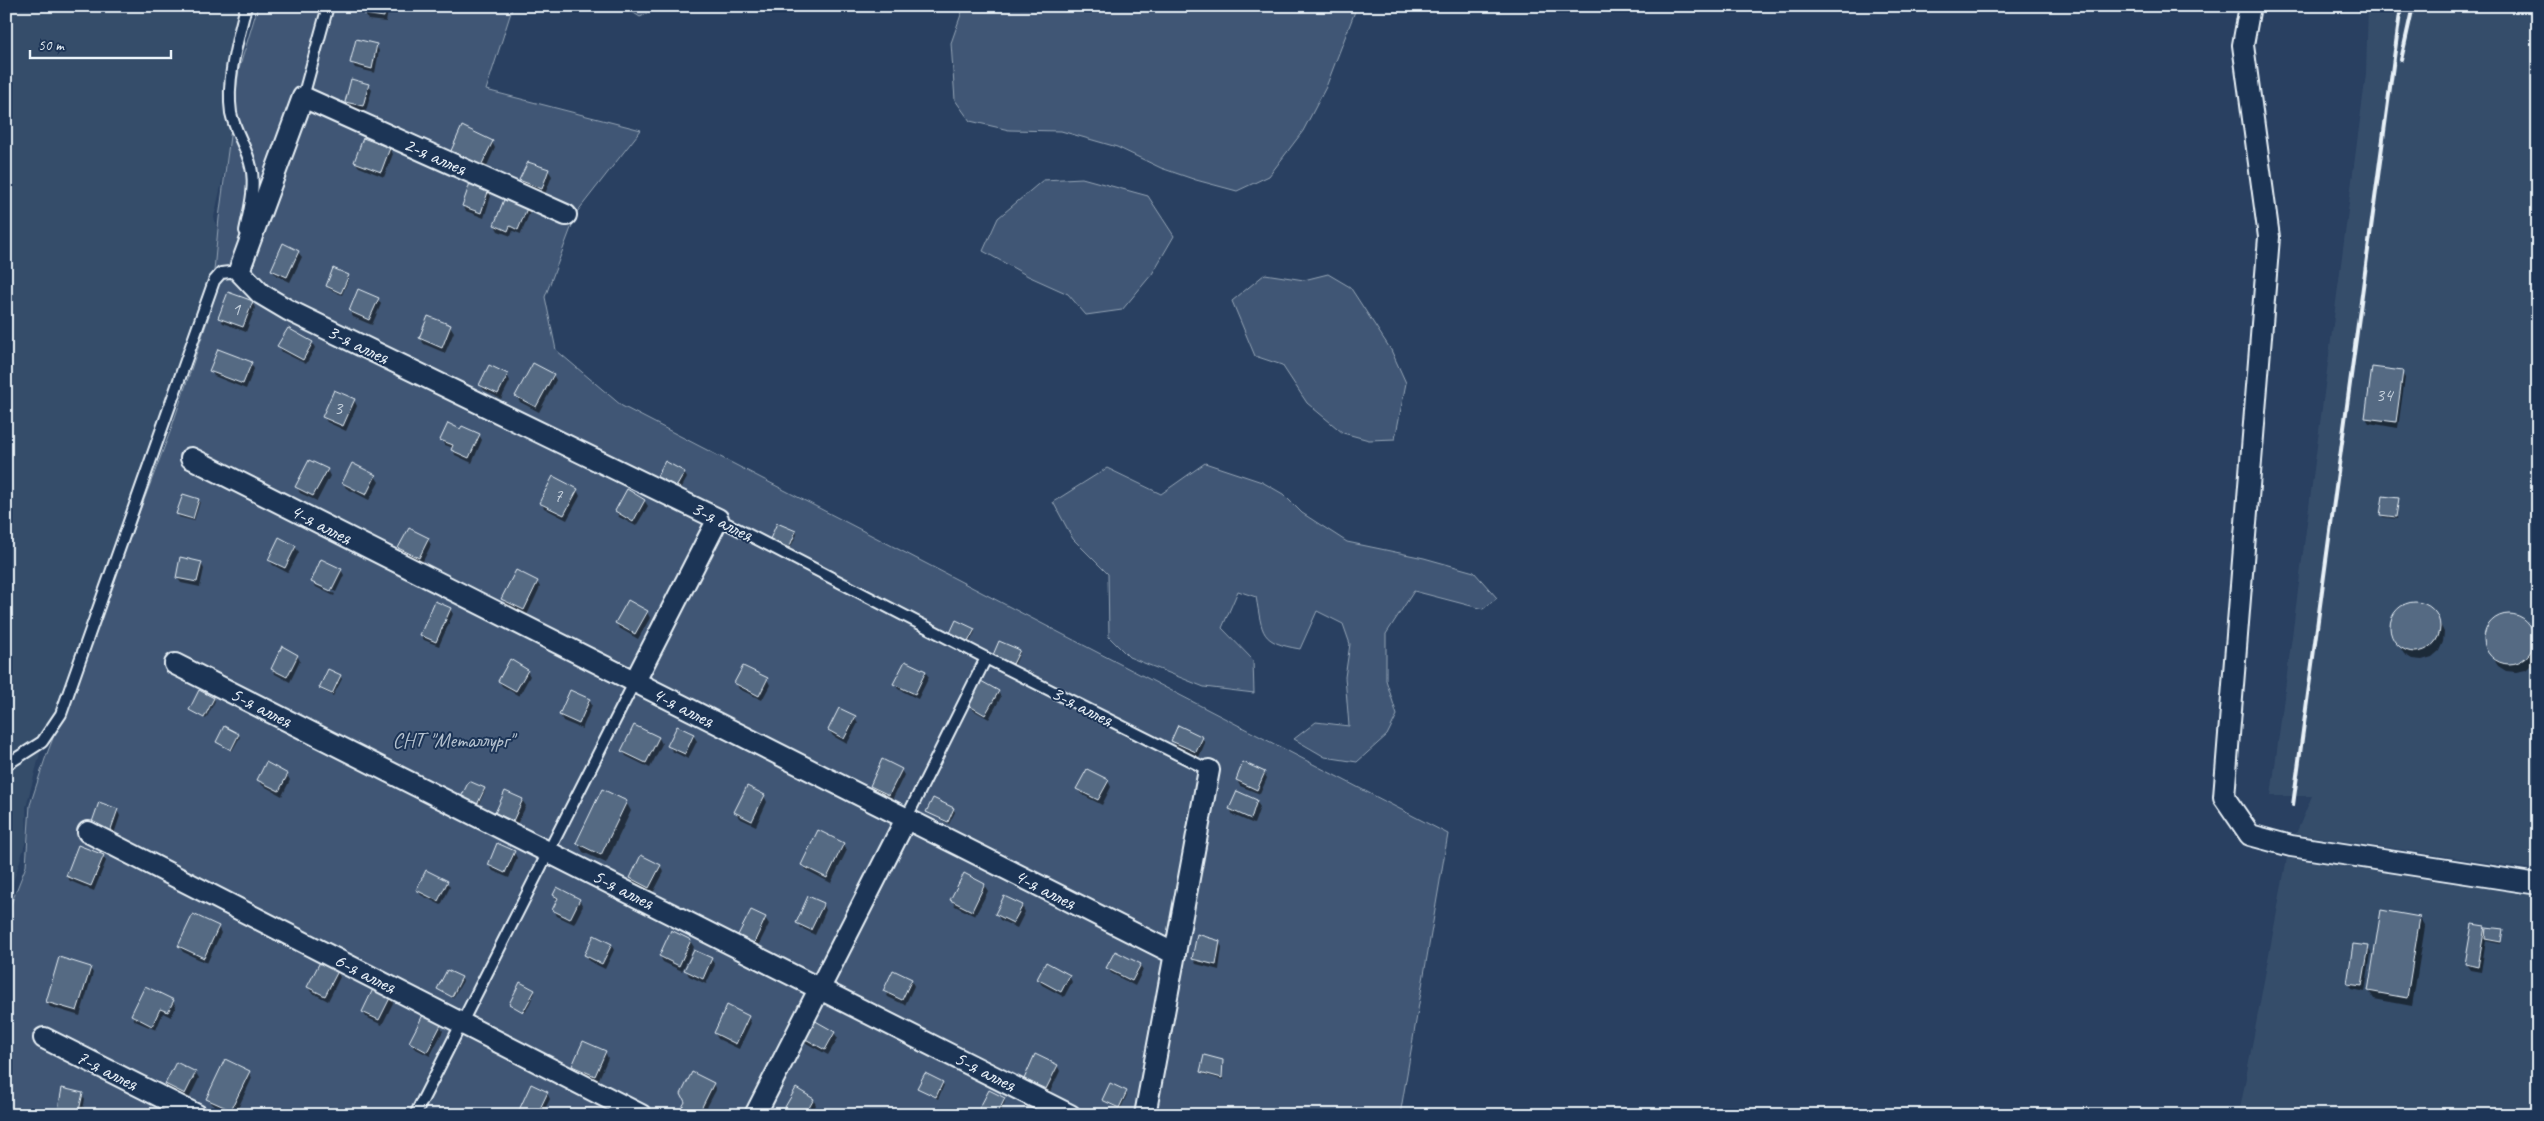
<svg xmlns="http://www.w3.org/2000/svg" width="2544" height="1121" viewBox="0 0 2544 1121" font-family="Caveat,sans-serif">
<rect width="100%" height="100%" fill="#294061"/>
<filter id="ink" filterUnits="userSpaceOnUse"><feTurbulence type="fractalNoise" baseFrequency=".02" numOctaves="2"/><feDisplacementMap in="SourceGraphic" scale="10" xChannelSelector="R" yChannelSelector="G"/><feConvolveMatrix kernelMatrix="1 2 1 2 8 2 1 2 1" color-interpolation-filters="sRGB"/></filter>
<g filter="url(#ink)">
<g fill="#364d6b">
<path d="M6,6h248l-18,62v49l-22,100 7,29 -24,89 -71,193 -51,164 -31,46 -18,69 1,31 -21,67z"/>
<path d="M2368,6h170v864l-242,-36 16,-38h-41l95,-722z"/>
<path d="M2287,858l251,38v219h-299z"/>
</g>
<g fill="#415774" stroke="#94a4b6">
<path d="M258,6h255l-27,84 155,40 -64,82 -32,85 11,53 66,56 826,428 -48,281h-1394v-198l20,-51 4,-61 15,-46 125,-327 40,-119 9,-95 20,-149z"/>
<path d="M623,6h41l-24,11z"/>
<path d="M964,6h393l-31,81 -23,44 -34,45 -32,15 -41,-11 -35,-12 -44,-21 -56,-16 -52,-1 -39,-9 -15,-21 -4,-57z"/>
<path d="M1082,178l66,18 26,40 -22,38 -30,36 -36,5 -18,-21 -40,-18 -45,-25 15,-33 45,-38z"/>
<path d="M1265,274l39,6 24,-6 22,13 41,63 15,33 -11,56 -26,1 -26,-7 -36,-30 -25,-38 -27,-9 -23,-55z"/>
<path d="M1205,463l57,19 21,12 19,19 45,29 77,16 50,14 23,26 -14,11 -69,-18 -28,43v46l11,35 -10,20 -30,27 -32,-5 -31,-18 22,-17 33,4 -4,-49 5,-33 -7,-20 -26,-13 -17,38c-41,-7 -37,-15 -44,-52l-18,-6 -16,37 31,32 1,33 -50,-6 -75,-30 -20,-20 -1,-63 -35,-35 -20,-37 54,-34 54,26z"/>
</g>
<g fill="#0007">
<path d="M366,6h23l-3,16 -18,-2 -3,-6z"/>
<path d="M376,45l3,6 -4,22 -20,-5 -3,-5z"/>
<path d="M368,85l4,5 -6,21 -16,-4 -4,-5z"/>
<path d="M492,142l3,6 -11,24 -29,-14z"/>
<path d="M390,149l3,5 -9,23 -25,-10 -4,-5z"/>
<path d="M548,170l4,6 -7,18 -21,-9 -4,-5z"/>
<path d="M488,190l3,6 -7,22 -18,-7 -3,-5z"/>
<path d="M527,207l3,5 -9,22 -8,-3 -2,5 -13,-5 -3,-6z"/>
<path d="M298,252l4,5 -12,25 -14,-7 -4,-5z"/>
<path d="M348,276l1,2 -7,17 -13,-6 -2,-3z"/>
<path d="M378,299l3,5 -9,21 -19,-8 -3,-6z"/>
<path d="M252,302l3,6 -9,24 -23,-9 -3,-5z"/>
<path d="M429,317l21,9 4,6 -9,21 -21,-9 -4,-6z"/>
<path d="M312,342l3,6 -9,16 -24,-12 -3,-6z"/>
<path d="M251,363l3,6 -8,20 -32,-13 -3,-6z"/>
<path d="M2402,373l3,5 -7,50 -29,-5 -3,-5z"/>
<path d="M507,375l3,6 -9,18 -17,-9 -4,-5z"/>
<path d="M553,375l3,5 -17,32 -19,-10 -4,-6z"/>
<path d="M354,400l3,6 -11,25 -19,-9 -3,-5z"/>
<path d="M461,431l18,4 3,5 -10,23 -17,-8 -2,-7 -8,-3 -3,-6z"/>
<path d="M327,470l3,6 -13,25 -17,-8 -3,-6z"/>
<path d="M684,472l3,6 -10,18 -18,-11z"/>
<path d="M375,476l4,6 -10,18 -23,-12 -3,-5z"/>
<path d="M577,490l3,6 -13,24 -23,-12 -3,-5z"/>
<path d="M2398,499l-1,20 -14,-2 -2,-2z"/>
<path d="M198,500l2,2 -6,19 -15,-4 -1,-3z"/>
<path d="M644,500l4,6 -12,20 -17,-9 -3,-6z"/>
<path d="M796,532l1,2 -7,15 -19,-10z"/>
<path d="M428,539l3,6 -9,18 -19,-9 -3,-6z"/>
<path d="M295,547l4,5 -11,21 -15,-8 -4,-5z"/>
<path d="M201,563l3,6 -4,18 -19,-4 -4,-6z"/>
<path d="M341,570l3,5 -8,17 -20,-10v3l19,9 -1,2 -18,-9 -3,-5z"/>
<path d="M537,582l3,5 -13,28 -21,-10 -3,-6z"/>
<path d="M2417,603l10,3 7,7 10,19 -1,10 -4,9 -7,6 -10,3 -10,-1 -8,-5 -11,-18 -2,-10 2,-10 6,-7 9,-5z"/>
<path d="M450,609l3,5 -14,32 -15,-6 -3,-5z"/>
<path d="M647,612l3,6 -12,21 -19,-11 -3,-5z"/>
<path d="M2512,615l9,3 7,7 10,19 -1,10 -4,9 -7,7 -10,2 -10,-1 -8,-5 -11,-18 -2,-10 2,-9 6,-8 9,-5z"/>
<path d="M974,630l1,2 -6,12 -18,-11z"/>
<path d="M1019,651l1,2 -6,13 -20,-11z"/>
<path d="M297,655l3,6 -10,21 -15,-8 -3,-5z"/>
<path d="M527,671l3,5 -11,20 -17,-10 -3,-5z"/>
<path d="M925,672l4,5 -11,22 -20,-10 -3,-5z"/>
<path d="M340,676l2,3 -9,17 -11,-6 -1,-2z"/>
<path d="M767,679l3,6 -8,15 -23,-11 -3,-6z"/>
<path d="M998,692l3,5 -12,22 -16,-9 -4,-5z"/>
<path d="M214,698l1,3 -9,18 -16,-9z"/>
<path d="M589,700l3,5 -10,24 -19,-8 -3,-6z"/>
<path d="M855,717l3,6 -11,21 -14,-8 -4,-6z"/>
<path d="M635,726l24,12 3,6 -12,24 -24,-12 -3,-5z"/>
<path d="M238,734l2,3 -8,14 -15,-9z"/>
<path d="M693,735l4,6 -9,18 -16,-8 -3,-5z"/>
<path d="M1202,738l3,5 -6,14 -23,-11 -3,-5z"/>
<path d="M901,770l3,5 -12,25 -18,-9 -3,-5z"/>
<path d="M1264,773l3,5 -7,16 -20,-8 -3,-6z"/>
<path d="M287,775l3,5 -8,16 -20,-11 -3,-5z"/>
<path d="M1108,781l3,6 -9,18 -21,-11 -3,-5z"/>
<path d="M484,789l1,2 -7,15 -14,-6z"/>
<path d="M764,796l3,6 -11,24 -17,-8 -3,-6z"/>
<path d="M522,800l4,6 -10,20 -17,-8 -3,-5z"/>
<path d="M1256,801l4,6 -6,17 -21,-9 -3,-6z"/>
<path d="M626,802l5,9 -25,52 -23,-11 -5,-9z"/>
<path d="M953,809l2,3 -6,12 -21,-12z"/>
<path d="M117,810l3,6 -7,21 -17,-6z"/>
<path d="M819,832l24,12 4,6 -16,33 -25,-13 -3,-5z"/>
<path d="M514,852l3,6 -8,20 -16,-7 -4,-6z"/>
<path d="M103,856l3,5 -12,30 -24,-10 -3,-5z"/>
<path d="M660,866l4,6 -11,21 -19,-9 -3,-6z"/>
<path d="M447,882l3,5 -9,18 -20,-10 -3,-5z"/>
<path d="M984,885l4,6 -13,25 -20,-10 -3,-6z"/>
<path d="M554,895l25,5 4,6 -9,18 -17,-8 -3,-6 3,-10z"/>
<path d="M823,904l3,6 -11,25 -14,-7 -3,-6z"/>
<path d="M1022,906l3,6 -8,16 -17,-8 -3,-6z"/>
<path d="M765,918l4,6 -13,26 -14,-7z"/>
<path d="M2420,918l5,9 -13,79 -38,-7 -5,-8z"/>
<path d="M218,927l3,6 -14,30 -24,-11 -4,-6z"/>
<path d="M2484,927l3,4 15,-1 -1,14 -15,-3 -5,31 -11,-2 -4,-6z"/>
<path d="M690,941l4,6 -12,24 -19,-9 -3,-6z"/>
<path d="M1219,942l3,5 -3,23 -23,-6 -3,-6z"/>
<path d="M611,945l3,5 -9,19 -16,-8 -3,-6z"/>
<path d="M2368,948l3,5 -6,39 -14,-3 -3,-6z"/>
<path d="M711,959l4,6 -9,19 -17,-8 -3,-6z"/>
<path d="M1140,965l3,5 -8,16 -24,-13 -3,-5z"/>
<path d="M90,968l3,5 -13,43 -30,-9 -3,-5z"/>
<path d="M337,972l3,5 -12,24 -17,-9 -3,-5z"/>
<path d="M1069,976l3,6 -8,15 -22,-12 -4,-6z"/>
<path d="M461,978l2,3 -10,17 -15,-9z"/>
<path d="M911,980l3,6 -9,19 -17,-8 -3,-6z"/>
<path d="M534,991l1,2 -10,20 -13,-7 -2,-2z"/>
<path d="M390,997l3,6 -11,22 -16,-8 -3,-5z"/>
<path d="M173,1001l3,6 -5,10 -8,-4 -7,17 -21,-9 -3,-6z"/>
<path d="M748,1017l3,6 -12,26 -21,-10 -3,-6z"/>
<path d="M440,1026l3,5 -13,25 -16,-8 -3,-6z"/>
<path d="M834,1033l4,5 -10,17 -22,-12 -3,-6z"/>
<path d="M605,1052l3,6 -10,23 -21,-10 -3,-6z"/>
<path d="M1222,1061l1,19 -20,-6 -2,-2z"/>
<path d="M1057,1065l3,6 -11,23 -21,-9 -3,-6z"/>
<path d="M249,1072l3,6 -17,37 -24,-11 -3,-6z"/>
<path d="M196,1073l3,5 -10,21 -20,-9 -3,-6z"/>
<path d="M925,1075l19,10 -6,14 -19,-11z"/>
<path d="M713,1084l3,6 -13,25 -17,-1 -3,-5z"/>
<path d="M1126,1092l1,3 -7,15 -17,-10z"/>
<path d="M547,1093l3,6 -8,16h-19l-3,-5z"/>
<path d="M82,1094l3,5 -3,16h-24z"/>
<path d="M813,1099l3,6 -5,10h-18l-7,-8z"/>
<path d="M1004,1099l1,3 -6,13h-11l-8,-6z"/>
</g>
<g fill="#556a83" stroke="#e8f1f8">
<path d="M365,6h20l-1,11 -20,-3z"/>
<path d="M356,39l21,5 -5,25 -22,-6z"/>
<path d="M351,79l18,5 -6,22 -18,-4z"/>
<path d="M462,126l31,15 -13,27 -30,-15z"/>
<path d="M363,138l27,10 -9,24 -27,-10z"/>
<path d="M528,162l21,7 -7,20 -23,-9z"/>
<path d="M470,183l19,6 -8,24 -19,-7z"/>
<path d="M505,197l23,9 -10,24 -8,-4 -2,5 -14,-6z"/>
<path d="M283,243l16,8 -12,26 -16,-7z"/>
<path d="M333,268l16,7 -8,18 -15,-7z"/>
<path d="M358,289l21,9 -10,22 -20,-9z"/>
<path d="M228,292l25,9 -10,26 -25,-9z"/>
<path d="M428,316l23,9 -9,23 -23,-10z"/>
<path d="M288,328l25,14 -10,18 -26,-14z"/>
<path d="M218,349l34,13 -9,22 -34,-13z"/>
<path d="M533,363l21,11 -18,33 -21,-11z"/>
<path d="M489,365l19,9 -10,20 -19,-9z"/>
<path d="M2372,367l31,4 -7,51 -31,-4z"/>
<path d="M334,390l21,9 -12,27 -21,-9z"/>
<path d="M448,423l12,6 2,-3 18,8 -11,24 -18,-8 2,-5 -13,-5z"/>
<path d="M309,460l19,9 -15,27 -18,-9z"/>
<path d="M665,461l20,11 -11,19 -19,-11z"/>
<path d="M352,463l24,12 -10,20 -24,-12z"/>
<path d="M553,476l25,13 -14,26 -25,-12z"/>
<path d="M627,489l18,11 -12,22 -18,-11z"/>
<path d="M183,494l16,5 -6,20 -17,-5z"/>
<path d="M2383,496l16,2 -3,19 -16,-2z"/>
<path d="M777,523l19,8 -7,17 -19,-9z"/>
<path d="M409,528l20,10 -10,20 -21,-10z"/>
<path d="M279,537l17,9 -11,22 -17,-8z"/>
<path d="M180,557l22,5 -5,20 -21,-4z"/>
<path d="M321,559l21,10 -11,22 -20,-9z"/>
<path d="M516,570l22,11 -14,29 -23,-11z"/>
<path d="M628,600l20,11 -13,23 -20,-11z"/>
<path d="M435,601l16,7 -15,34 -16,-7z"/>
<circle cx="2415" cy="627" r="25"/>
<circle cx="2509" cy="639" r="25"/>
<path d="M956,620l19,9 -7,13 -18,-9z"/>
<path d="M999,641l21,9 -7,14 -20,-9z"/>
<path d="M282,646l16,9 -11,22 -16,-8z"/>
<path d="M510,659l18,11 -12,21 -18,-10z"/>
<path d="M905,661l21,10 -11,23 -22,-10z"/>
<path d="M743,666l25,12 -9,18 -25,-13z"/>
<path d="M328,669l13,6 -9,19 -13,-6z"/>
<path d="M981,681l18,10 -14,24 -17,-10z"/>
<path d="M199,690l15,8 -10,20 -15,-8z"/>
<path d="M570,690l20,9 -11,25 -20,-9z"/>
<path d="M839,708l17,8 -12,23 -16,-9z"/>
<path d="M634,725l25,12 -13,26 -25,-12z"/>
<path d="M1178,725l25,12 -7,15 -25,-11z"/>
<path d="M224,726l15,8 -8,16 -15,-8z"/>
<path d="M677,726l17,8 -9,20 -18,-8z"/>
<path d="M882,759l20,10 -13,26 -19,-9z"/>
<path d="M266,762l22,12 -9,17 -22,-11z"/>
<path d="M1243,762l22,10 -8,18 -21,-10z"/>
<path d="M1087,769l22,11 -11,20 -22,-11z"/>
<path d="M469,781l16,7 -8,17 -16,-8z"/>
<path d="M747,786l18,9 -13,26 -18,-9z"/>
<path d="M602,789l25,12 -26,54 -25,-12z"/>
<path d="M505,791l18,8 -10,22 -18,-8z"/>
<path d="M1237,791l20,9 -6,19 -22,-10z"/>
<path d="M933,798l21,10 -6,14 -22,-10z"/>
<path d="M99,802l19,7 -8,23 -19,-7z"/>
<path d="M818,830l26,13 -17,35 -26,-13z"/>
<path d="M497,843l18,8 -10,22 -17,-8z"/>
<path d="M78,845l26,10 -13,31 -25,-10z"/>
<path d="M641,855l20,10 -12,23 -19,-10z"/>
<path d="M426,870l22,11 -10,20 -22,-11z"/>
<path d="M964,873l21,11 -13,27 -22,-11z"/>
<path d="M557,887l23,12 -10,20 -18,-9 6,-12 -5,-3z"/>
<path d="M808,896l16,7 -13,27 -15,-7z"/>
<path d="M1004,896l19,9 -10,18 -18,-9z"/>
<path d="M751,910l15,7 -13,28 -16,-8z"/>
<path d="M2381,910l39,7 -13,81 -39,-7z"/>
<path d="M193,914l26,12 -15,32 -26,-12z"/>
<path d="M2472,924l13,2 -7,41 -13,-3z"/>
<path d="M2486,927l17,2 -2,13 -16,-3z"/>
<path d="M671,930l20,10 -12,26 -20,-10z"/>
<path d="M1197,934l23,7 -4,24 -24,-6z"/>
<path d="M594,935l18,9 -10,20 -18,-9z"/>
<path d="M2353,944l16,2 -7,40 -15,-2z"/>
<path d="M694,950l18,8 -9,21 -19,-9z"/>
<path d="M1115,951l26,13 -9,17 -26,-13z"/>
<path d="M59,957l32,10 -14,44 -31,-9z"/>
<path d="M320,962l18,9 -13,25 -18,-9z"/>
<path d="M1046,962l24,13 -9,17 -24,-13z"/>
<path d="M447,970l15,7 -10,20 -15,-8z"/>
<path d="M893,970l19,9 -10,21 -19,-9z"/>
<path d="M520,982l15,8 -12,22 -14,-8z"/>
<path d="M145,986l29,14 -6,12 -8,-3 -8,17 -21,-11z"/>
<path d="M374,987l17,9 -12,24 -17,-8z"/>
<path d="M727,1005l22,11 -13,28 -22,-11z"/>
<path d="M423,1015l18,10 -14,27 -18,-10z"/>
<path d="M812,1019l23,13 -10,18 -23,-13z"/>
<path d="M583,1041l23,10 -11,25 -23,-10z"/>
<path d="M1035,1054l23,11 -12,24 -22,-10z"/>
<path d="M1204,1055l19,5 -1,18 -22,-6z"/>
<path d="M225,1059l25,12 -19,39 -25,-11z"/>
<path d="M176,1062l20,10 -11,22 -20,-10z"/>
<path d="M692,1072l22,11 -16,32 -17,-6 4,-7 -4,-8z"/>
<path d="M925,1073l18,9 -7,15 -19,-9z"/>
<path d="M1110,1083l17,8 -8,17 -17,-8z"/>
<path d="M531,1084l17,8 -11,23h-9l-9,-5z"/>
<path d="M62,1088l21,5 -5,22h-21z"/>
<path d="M796,1088l18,11 -9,16h-7l-13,-8z"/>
<path d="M989,1090l16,8 -8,17h-8l-10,-6z"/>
</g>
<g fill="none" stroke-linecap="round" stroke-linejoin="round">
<defs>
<g id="service">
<path d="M303,97l25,-91"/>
<path d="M245,231c4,-20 11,-44 6,-64 -4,-19 -16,-35 -20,-54 -5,-34 7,-74 15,-107"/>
<path d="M718,519l268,139 223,112"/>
<path d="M6,765l36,-23 19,-28 153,-433 7,-8 18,-2v-3"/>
<path d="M906,819l80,-161"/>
<path d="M415,1115l219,-432"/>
</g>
<g id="minor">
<path d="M2250,6l-7,39 26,192 -45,560 26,38 41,11 247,38"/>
<path d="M566,215l-263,-118 -64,174 22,23 27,16 430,209 -84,164"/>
<path d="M191,458l984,496"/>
<path d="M175,664l895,451"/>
<path d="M88,832l553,283"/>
<path d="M44,1038l153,77"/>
<path d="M755,1115l151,-296"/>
<path d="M1145,1115l64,-345"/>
</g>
</defs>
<use href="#service" stroke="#e8f1f8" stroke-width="14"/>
<use href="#minor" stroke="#e8f1f8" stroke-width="24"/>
<use href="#service" stroke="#1d3557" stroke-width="10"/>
<use href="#minor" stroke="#1d3557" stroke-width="20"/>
<g stroke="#e8f1f8" stroke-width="4">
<path d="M2401,60l12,-54"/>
<path d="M2293,805l108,-799"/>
</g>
</g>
</g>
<g text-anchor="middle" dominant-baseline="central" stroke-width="4" stroke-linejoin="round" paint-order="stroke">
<g font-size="19" fill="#c3cfdb">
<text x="236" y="309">1</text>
<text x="2384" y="395">34</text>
<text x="338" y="408">3</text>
<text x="558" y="496">7</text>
</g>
<g font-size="21" fill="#e8f1f8" stroke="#1d3557">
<text transform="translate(435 156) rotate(24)">2-я аллея</text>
<text transform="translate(358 344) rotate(26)">3-я аллея</text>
<text transform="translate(722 521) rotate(27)">3-я аллея</text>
<text transform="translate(321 524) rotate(27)">4-я аллея</text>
<text transform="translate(1082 706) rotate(27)">3-я аллея</text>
<text transform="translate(261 707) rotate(27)">5-я аллея</text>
<text transform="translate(683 707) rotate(27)">4-я аллея</text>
<text transform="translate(623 889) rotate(27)">5-я аллея</text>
<text transform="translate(1045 889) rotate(27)">4-я аллея</text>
<text transform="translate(365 973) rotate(27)">6-я аллея</text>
<text transform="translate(107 1070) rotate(27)">7-я аллея</text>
<text transform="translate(985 1071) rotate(27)">5-я аллея</text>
</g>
<g font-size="21" fill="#b6c3d0" stroke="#1d3557">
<text x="453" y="740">СНТ "Металлург"</text>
</g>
</g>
<rect width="2544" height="1121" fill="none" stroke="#1d3557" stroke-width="25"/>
<rect x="12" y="12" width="2519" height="1096" fill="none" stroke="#e8f1f8" stroke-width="2" filter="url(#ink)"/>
<path d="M30 50v8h141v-8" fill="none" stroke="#e8f1f8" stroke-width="2.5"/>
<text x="38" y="50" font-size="15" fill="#e8f1f8" stroke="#1d3557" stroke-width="4" paint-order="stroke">50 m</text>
</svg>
